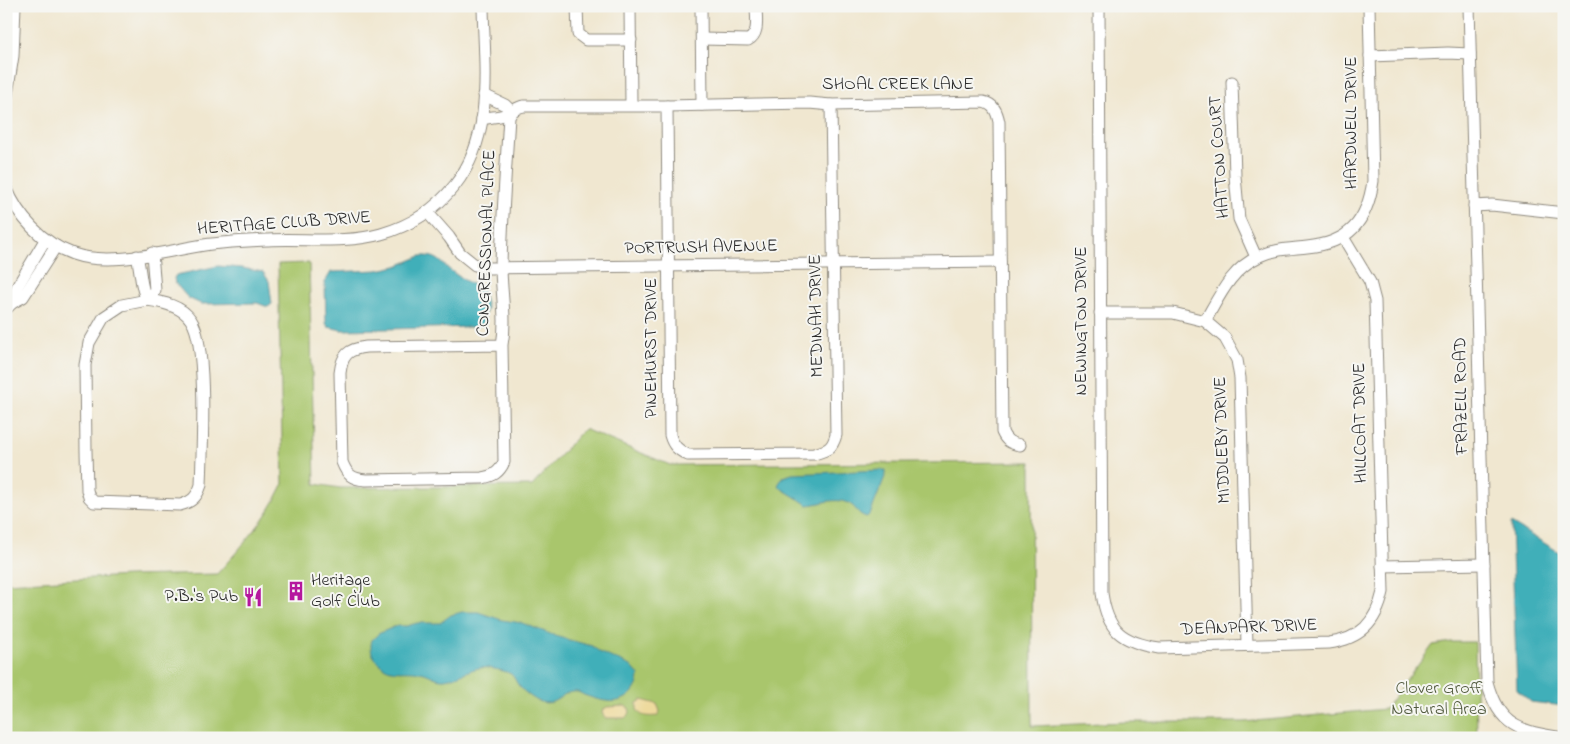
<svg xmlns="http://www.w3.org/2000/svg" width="1570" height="744" viewBox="0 0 1570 744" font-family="'Indie Flower',sans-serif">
<rect width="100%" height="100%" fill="#f6f6f2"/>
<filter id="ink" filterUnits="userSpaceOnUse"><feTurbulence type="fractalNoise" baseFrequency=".02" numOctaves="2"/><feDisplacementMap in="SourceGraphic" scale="10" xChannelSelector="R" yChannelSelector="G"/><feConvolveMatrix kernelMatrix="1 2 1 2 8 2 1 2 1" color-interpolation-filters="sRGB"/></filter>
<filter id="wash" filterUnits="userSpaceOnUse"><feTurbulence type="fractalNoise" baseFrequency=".0096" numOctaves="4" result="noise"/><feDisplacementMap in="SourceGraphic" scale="20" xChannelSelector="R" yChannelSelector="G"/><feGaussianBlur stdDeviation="1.12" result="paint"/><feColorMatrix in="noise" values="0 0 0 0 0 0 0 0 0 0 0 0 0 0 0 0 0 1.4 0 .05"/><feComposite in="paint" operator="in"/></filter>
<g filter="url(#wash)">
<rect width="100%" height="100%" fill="#f0e7d0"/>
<path fill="#a9c66c" stroke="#6a784c" d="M309,263l6,221 25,4 192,-2 52,-57 86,36 361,-3 1,264 94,-4h118l141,-13 48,-64 18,-3h24l2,91 26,5h-1497v-155l122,-7 89,-2c25,-28 50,-55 66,-89l-5,-221z"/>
<g fill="#eeda9e" stroke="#8c8264">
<path d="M642,700l15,4 3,7 -2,5c-11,1 -23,1 -21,-13z"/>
<path d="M625,706l4,2 1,5 -5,5h-20l-3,-5 1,-3 4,-3z"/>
</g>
<g fill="#3fafb9" stroke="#356d72">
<path d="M421,256c19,-1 20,8 33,17 9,7 18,11 28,16l5,19 -5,17 -11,2 -129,3 -14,-3 -2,-4 -1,-41 6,-10 47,-2 19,-4z"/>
<path d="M218,266l24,2 21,4 6,9 3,23 -4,3 -11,-4 -56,1 -13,-6 -13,-15 -1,-5 2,-3z"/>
<path d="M882,470h4v4l-15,38 -4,5c-10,-2 -11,-11 -19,-14 -14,-6 -27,1 -40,2l-26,-16 -4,-4 5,-8 9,-3z"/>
<path d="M1511,523l53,32v151l-33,-4 -14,-12z"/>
<path d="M462,612h16l24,8 20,3 36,14 34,9 9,7 30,13 8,9c0,7 -2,11 -6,17 -13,15 -32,9 -49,3 -4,-2 -7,-4 -11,-3 -13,0 -16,16 -35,9 -6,-3 -14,-9 -18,-14 -4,-4 -5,-10 -9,-13 -5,-3 -16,-5 -22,-6 -15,-3 -29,9 -44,11 -10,1 -16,-6 -25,-7 -18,-4 -32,5 -45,-14 -4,-5 -5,-11 -3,-18l6,-6 18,-8h11l10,-3h23l11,-8z"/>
</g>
</g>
<g filter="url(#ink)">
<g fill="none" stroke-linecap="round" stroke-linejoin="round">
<defs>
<g id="minor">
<path d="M577,6l1,28 8,6h45"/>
<path d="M630,6l1,99"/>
<path d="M701,6l1,99"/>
<path d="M1099,6l3,587c5,38 20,49 57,55l170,-5c31,-4 47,-20 54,-51l-8,-291 -5,-19 -27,-45"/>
<path d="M1469,6l18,676c12,46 34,49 76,56"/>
<path d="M702,39l46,1c12,-6 8,-22 8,-34"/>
<path d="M1370,56l78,-3 22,1"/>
<path d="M1232,82l3,94 4,43 17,38"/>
<path d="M484,95l21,10 7,7"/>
<path d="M6,101l7,-45 2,-50"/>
<path d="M667,106l3,329c3,11 8,15 18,20l126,-1c14,-4 18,-5 22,-19l-5,-330"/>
<path d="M482,119c8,-2 15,-2 22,-4 8,-2 12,-8 20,-9h143l142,-3 22,2 152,-3c11,2 14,10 16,20l3,310c4,9 8,11 18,13"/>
<path d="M6,187c12,30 36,56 67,67 37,13 93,-3 131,-9 21,-3 43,-4 64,-5 37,-2 76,4 113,-6 29,-8 55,-25 74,-49 40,-51 29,-119 28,-179"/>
<path d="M1474,206l18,-1 72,8"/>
<path d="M427,212l22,25 11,16 15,12 13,3 512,-6"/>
<path d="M137,256c4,15 3,31 10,44"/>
<path d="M147,300c16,2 35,6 44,20 17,24 11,132 10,165 -4,12 -9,17 -21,20l-86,-3 -5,-5 -2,-7 -1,-39 -1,-86 4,-22 15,-26 18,-12 25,-5 8,-10 -3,-37"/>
<path d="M12,303l5,-16 28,-47"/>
<path d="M6,309l6,-6 11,-6 33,-51"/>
<path d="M1100,313h73l32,8 20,17 12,22 3,18 7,267"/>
<path d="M1205,321c14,-24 26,-52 53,-64 15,-8 32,-8 49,-10 42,-4 60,-25 66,-66l-4,-175"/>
<path d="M502,345l-136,2c-18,2 -24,8 -26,26l2,89c5,13 10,17 24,18l116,-2c11,-2 17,-5 22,-16l-2,-117c5,-26 -1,-53 -1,-79 1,-50 5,-100 8,-149l3,-5"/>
<path d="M1382,566l102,-2"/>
</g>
</defs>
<use href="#minor" stroke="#8e897e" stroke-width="13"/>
<use href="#minor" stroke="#fff" stroke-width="11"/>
</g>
</g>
<defs>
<symbol id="building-bare" viewBox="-9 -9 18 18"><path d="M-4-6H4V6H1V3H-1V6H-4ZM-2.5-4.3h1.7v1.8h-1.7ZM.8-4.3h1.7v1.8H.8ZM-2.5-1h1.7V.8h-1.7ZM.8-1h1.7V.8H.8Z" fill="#b5179e" stroke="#f6f6f2" stroke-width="2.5" paint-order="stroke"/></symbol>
<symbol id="restaurant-bare" viewBox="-9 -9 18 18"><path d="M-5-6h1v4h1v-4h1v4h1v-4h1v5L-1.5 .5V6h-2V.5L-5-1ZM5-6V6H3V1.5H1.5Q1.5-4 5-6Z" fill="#b5179e" stroke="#f6f6f2" stroke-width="2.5" paint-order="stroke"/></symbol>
</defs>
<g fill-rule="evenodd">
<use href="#building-bare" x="282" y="577" width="28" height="28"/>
<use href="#restaurant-bare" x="239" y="583" width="28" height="28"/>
</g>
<g text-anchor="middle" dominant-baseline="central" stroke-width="4" stroke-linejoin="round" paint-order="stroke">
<g font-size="18" fill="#2b2b2b" stroke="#f6f6f2">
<text x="898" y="85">SHOAL CREEK LANE</text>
<text transform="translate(1352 123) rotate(-90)">HARDWELL DRIVE</text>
<text transform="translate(1220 157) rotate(-94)">HATTON COURT</text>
<text transform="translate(284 224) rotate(-4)">HERITAGE CLUB DRIVE</text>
<text transform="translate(487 243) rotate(-88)">CONGRESSIONAL PLACE</text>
<text transform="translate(701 248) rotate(-1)">PORTRUSH AVENUE</text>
<text transform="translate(817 316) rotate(-91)">MEDINAH DRIVE</text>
<text transform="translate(1082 321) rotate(-90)">NEWINGTON DRIVE</text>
<text transform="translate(652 348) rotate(-90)">PINEHURST DRIVE</text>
<text transform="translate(1462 396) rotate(-91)">FRAZELL ROAD</text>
<text transform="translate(1361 423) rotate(-91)">HILLCOAT DRIVE</text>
<text transform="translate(1223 440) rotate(-92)">MIDDLEBY DRIVE</text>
<text transform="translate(1249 628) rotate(-2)">DEANPARK DRIVE</text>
</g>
<g font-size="18" fill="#2b2b2b" stroke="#f6f6f2" text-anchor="start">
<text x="311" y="581">Heritage<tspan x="311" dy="21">Golf Club</tspan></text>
<text x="238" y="597" text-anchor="end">P.B.'s Pub</text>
</g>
<g font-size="18" fill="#515a3e" stroke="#f6f6f2">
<text x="1439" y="689">Clover Groff<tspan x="1439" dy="21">Natural Area</tspan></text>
</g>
</g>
<rect width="1570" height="744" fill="none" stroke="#f6f6f2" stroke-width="25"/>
</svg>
